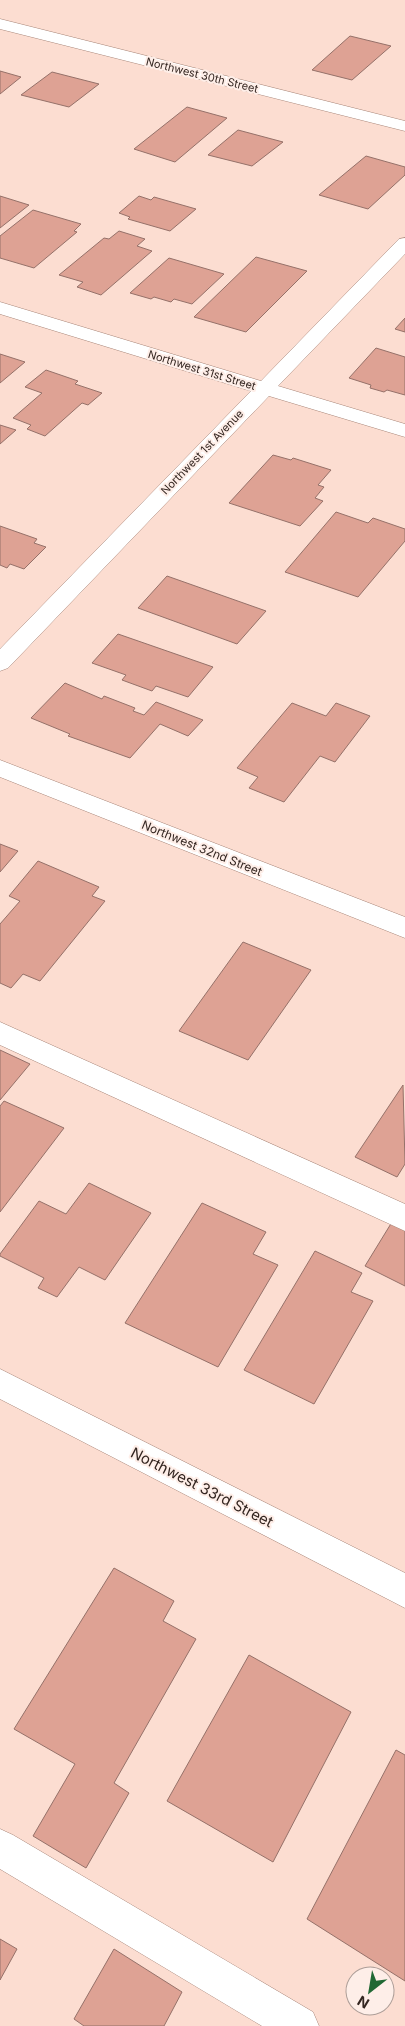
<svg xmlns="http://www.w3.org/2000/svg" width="405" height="2026" viewBox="0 0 405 2026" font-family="Inter,sans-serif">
<rect width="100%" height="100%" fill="#fcddd1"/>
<g fill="#dea294" stroke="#957169">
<path d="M350,36l41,10 -39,34 -40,-10z"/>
<path d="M0,71l21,6 -21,17z"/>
<path d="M52,72l47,12 -30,23 -48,-12z"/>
<path d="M187,107l40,11 -52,44 -41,-13z"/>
<path d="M238,130l45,12 -31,24 -44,-11z"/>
<path d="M366,156l39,11v8l-37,34 -49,-14z"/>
<path d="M0,196l29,9 -29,23z"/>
<path d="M139,196l12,4 3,-3 42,12 -26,22 -42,-12 2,-2 -11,-4z"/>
<path d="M33,210l48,14 -7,7 3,1 -43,36 -34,-10v-22z"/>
<path d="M119,231l26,8 -8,7 15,5 -51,44 -24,-8 6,-5 -24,-7 45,-37 5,1z"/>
<path d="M256,257l51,14 -61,61 -52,-15z"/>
<path d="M169,258l55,16 -32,30 -18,-5 -3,3 -17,-5 -3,2 -21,-6z"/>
<path d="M405,318v14l-10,-3z"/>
<path d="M376,348l29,9v38l-18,-5 -3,2 -14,-4 1,-3 -22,-7z"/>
<path d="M0,354l25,8 -25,21z"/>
<path d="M46,370l32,11 -3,3 27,9 -14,12 -6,-2 -37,33 -18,-7 4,-4 -18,-7 29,-25 -17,-6z"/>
<path d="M0,425l16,5 -16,14z"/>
<path d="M273,455l18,5 2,-2 38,12 -13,15 6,2 -9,11 8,3 -23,25 -71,-23z"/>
<path d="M336,512l32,11 5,-5 32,11v12l-47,56 -73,-25z"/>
<path d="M0,526l37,13 -3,4 12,4 -22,22 -14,-5 -3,4 -7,-3z"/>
<path d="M167,576l99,35 -29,33 -99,-36z"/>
<path d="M118,634l95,33 -25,30 -32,-11 -4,5 -30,-11 4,-5 -34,-12z"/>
<path d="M65,683l37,16 2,-3 31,12 -2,3 11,4 12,-13 47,18 -15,16 -28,-12 -30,34 -62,-22 2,-2 -39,-16z"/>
<path d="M292,703l34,13 10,-13 34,13 -35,46 -15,-6 -36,46 -35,-14 9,-11 -21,-9z"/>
<path d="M0,844l18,7 -18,21z"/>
<path d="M38,861l61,26 -7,9 13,5 -65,80 -17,-7 -12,14 -11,-5v-59l20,-23 -11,-5z"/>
<path d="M243,942l68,28 -63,90 -69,-29z"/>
<path d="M0,1050l30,14 -30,36z"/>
<path d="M403,1085l2,79 -8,13 -42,-20z"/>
<path d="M4,1101l60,27 -64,84v-106z"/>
<path d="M89,1183l62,30 -46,67 -26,-13 -22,30 -19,-9 6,-10 -44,-22v-2l39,-53 27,13z"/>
<path d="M202,1203l64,29 -13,22 25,11 -60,102 -93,-44z"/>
<path d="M392,1222l13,6v58l-40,-20z"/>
<path d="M315,1251l47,22 -11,19 22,9 -59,103 -70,-34z"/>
<path d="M114,1568l60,33 -11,20 33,18 -82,144 15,10 -43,75 -53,-32 42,-72 -61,-35z"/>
<path d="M249,1655l102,57 -78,150 -106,-61z"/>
<path d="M396,1750l9,5v226l-98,-62z"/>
<path d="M0,1939l17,10 -17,31z"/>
<path d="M114,1949l68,43 -18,34h-80l-10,-7z"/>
</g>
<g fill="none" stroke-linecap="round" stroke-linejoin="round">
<defs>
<g id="minor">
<path d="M0,19l405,102v10l-405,-102z"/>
<path d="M405,238v16l-127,132 127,38v13l-136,-41 -261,272 -8,3v-22l251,-258 -251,-77v-12l261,79 138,-142z"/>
<path d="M0,760l405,157v21l-405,-161z"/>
<path d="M0,1022l405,182v27l-405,-186z"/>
<path d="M0,1369l405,204v35l-405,-209z"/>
<path d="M0,1829l13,6 300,177 6,14h-57l-262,-157z"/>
</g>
</defs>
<use href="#minor" stroke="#a88679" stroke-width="1"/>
<use href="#minor" fill="#fff" fill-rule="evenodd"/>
</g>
<g text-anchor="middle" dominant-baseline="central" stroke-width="4" stroke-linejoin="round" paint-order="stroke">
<g font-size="11" fill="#332520" stroke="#feeee8">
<text transform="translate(202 75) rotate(14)">Northwest 30th Street</text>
<text transform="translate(202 370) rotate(17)">Northwest 31st Street</text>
<text transform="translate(202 452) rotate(-46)">Northwest 1st Avenue</text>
</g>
<g font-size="12" fill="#332520" stroke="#feeee8">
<text transform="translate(202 848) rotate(22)">Northwest 32nd Street</text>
</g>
<g font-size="15" fill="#332520" stroke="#feeee8">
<text transform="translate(202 1487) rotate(27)">Northwest 33rd Street</text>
</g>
</g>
<g transform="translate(370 1991) rotate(211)"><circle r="24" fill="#feeee8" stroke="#ad9e98"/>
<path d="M0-4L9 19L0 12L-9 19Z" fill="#216834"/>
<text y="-8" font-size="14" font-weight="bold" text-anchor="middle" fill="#332520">N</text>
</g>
</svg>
